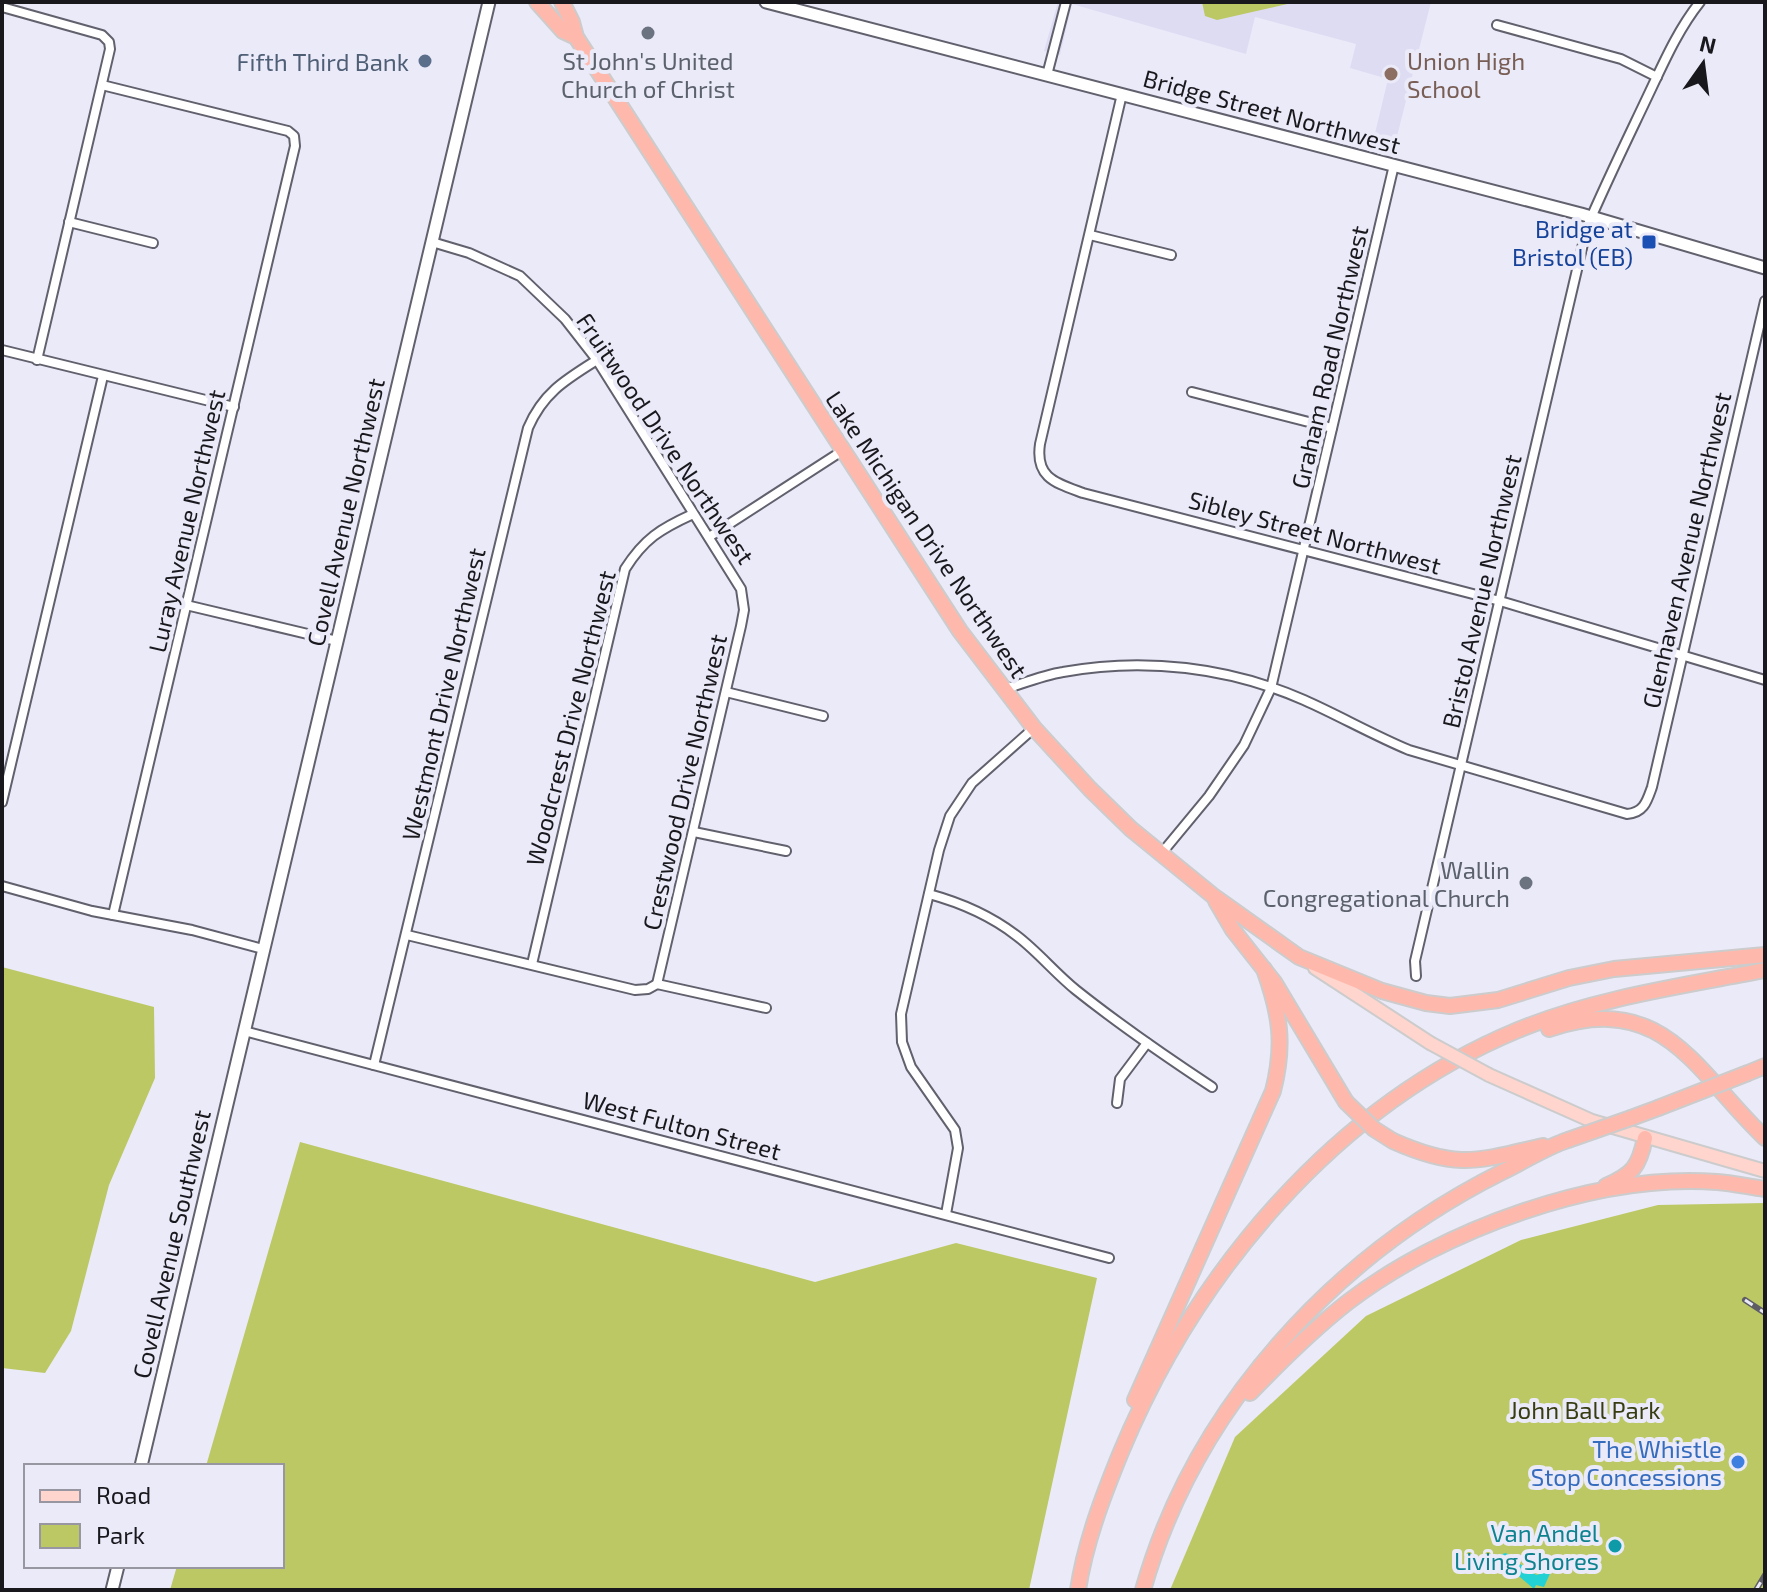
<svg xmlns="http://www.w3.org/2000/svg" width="1767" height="1592" viewBox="0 0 1767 1592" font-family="'Exo 2',sans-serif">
<rect width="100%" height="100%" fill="#ebeaf9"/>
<path fill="#dedcf2" d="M1058,2h373l-39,154 -21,-6 17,-71 -38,-11 6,-24 -101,-27 -9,37 -174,-50 -12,51 -16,-4z"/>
<g fill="#bcc863">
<path d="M1202,2h94l-79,18 -12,-4z"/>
<path d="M2,967l152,40 1,71 -46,107 -38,146 -26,42 -43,-5z"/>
<path d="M300,1142l515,140 141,-39 141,35 -68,312h-859l7,-24h105v-100h-76z"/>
<path d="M1765,1203v387h-595l65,-153 131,-121 155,-76 137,-35z"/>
</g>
<path fill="#21d1d4" d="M1506,1553l18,14 3,-1 9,9 4,-1 -8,-18 17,8 3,5 -8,18 -8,-2 -2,4 -34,-29 -1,-5z"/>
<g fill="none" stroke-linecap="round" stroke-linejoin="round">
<defs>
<g id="street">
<path d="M2,7l100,28 7,7 1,7 -73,311"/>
<path d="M1497,25l124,34 36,18"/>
<path d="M1047,75l19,-73"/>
<path d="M102,85l186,46 6,5 1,10 -182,769"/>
<path d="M1122,94l-82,350c-5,34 16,39 43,49l417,108 265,79"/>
<path d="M69,222l84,21"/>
<path d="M1090,235l81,20"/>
<path d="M432,242l37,11 51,23 45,43 32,41 144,229 3,21 -3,16 -84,358"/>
<path d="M2,350l232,57"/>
<path d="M1192,392l140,36"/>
<path d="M709,537l133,-86"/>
<path d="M186,605l151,36"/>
<path d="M1005,689c19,-6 39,-14 58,-17 81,-15 166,-5 241,28 36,16 69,35 105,50l218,64c17,-1 20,-13 25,-27l113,-486"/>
<path d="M726,692l97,24"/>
<path d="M2,802l101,-426"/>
<path d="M694,832l92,19"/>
<path d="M1161,854l48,-58 35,-51 27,-57 123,-523"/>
<path d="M2,886l90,25 100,19 71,19"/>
<path d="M929,894c33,9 61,21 88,42 21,16 38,37 59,54 44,35 89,66 136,97"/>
<path d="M407,935l228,55 13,-1 9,-5 109,24"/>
<path d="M532,964l93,-395c19,-30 35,-40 68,-55"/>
<path d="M1416,976l-1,-15 172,-734c18,-42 37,-81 57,-123 17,-35 32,-72 56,-102"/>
<path d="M244,1031l865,227"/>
<path d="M374,1065l154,-637c15,-35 37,-48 69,-68"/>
<path d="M1117,1103l3,-24 27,-36"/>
<path d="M946,1214l12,-66 -3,-18 -44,-63 -9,-25 -1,-28 38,-164 11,-34 22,-33 62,-55"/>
</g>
<g id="secondary">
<path d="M766,2l815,212 184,54"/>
<path d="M141,1466l348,-1464"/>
<path d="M112,1590l6,-24"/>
</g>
<g id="primary">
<path d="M1315,968l115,75"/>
<path d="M1489,1075l103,46 173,50"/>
</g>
<g id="highway">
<path d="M537,2l26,29 13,6"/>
<path d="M562,2l10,20 4,15 384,594 74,97 56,61 41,40 81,66 87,62 83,34 44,12 24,3 48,-6 71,-22 45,-9 151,-14"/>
<path d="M1216,901l17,29 41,52 72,120"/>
<path d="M1549,1029c115,-39 146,42 216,109"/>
<path d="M1748,1073l17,-7"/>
<path d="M1631,1118l27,-10"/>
<path d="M1393,1141c65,29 84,20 150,5"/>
<path d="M1606,1186c27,-12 33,-19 39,-48"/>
<path d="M1250,1393c31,-32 62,-63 98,-91 94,-72 249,-129 369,-120 16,1 32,5 48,7"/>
<path d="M1135,1400l138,-309c12,-47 7,-77 -9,-122"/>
<path d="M1078,1590c7,-47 25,-94 43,-138 75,-180 214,-346 397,-422 78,-32 164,-44 247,-60"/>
<path d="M1143,1590c52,-183 191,-334 359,-418 21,-10 44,-25 66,-32"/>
</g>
</defs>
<use href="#street" stroke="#61606d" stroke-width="12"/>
<use href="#secondary" stroke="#61606d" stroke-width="15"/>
<use href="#primary" stroke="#cccccd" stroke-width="16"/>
<use href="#highway" stroke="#cccccd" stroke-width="18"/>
<use href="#street" stroke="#fff" stroke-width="8"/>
<use href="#secondary" stroke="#fff" stroke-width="11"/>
<use href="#primary" stroke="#ffd5cd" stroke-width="12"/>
<use href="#highway" stroke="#ffb9ac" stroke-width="14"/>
<defs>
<g id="rail">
<path d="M1745,1300l20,13"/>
<path d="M1756,1590l9,-15"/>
</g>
</defs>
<use href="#rail" stroke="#5e5d65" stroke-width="6"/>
<use href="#rail" stroke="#ebeaf9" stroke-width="3" stroke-dasharray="9" stroke-linecap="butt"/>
<defs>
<path id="primary-bridge" d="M1430,1043l59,32"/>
<g id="highway-bridge">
<path d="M1346,1102l28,27 19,12"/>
<path d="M1658,1108l90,-35"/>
<path d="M1568,1140l63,-22"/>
</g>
</defs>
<use href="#primary-bridge" stroke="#cccccd" stroke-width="16" stroke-linecap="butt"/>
<use href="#highway-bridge" stroke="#cccccd" stroke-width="18" stroke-linecap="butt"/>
<use href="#primary-bridge" stroke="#ffd5cd" stroke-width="12"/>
<use href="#highway-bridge" stroke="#ffb9ac" stroke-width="14"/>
</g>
<g fill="#6b7280" stroke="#ebeaf9" stroke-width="3">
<circle cx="648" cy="33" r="8"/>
<circle cx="1526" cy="883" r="8"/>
</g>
<circle fill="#5c6f8a" stroke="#ebeaf9" stroke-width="3" cx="425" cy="61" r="8"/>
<circle fill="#8d6e63" stroke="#ebeaf9" stroke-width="3" cx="1391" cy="74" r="8"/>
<rect fill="#1a4fb4" stroke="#ebeaf9" stroke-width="3" x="1641" y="234" width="16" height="16" rx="4"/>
<circle fill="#3f7fe0" stroke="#ebeaf9" stroke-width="3" cx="1738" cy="1462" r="8"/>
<circle fill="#0f9aa8" stroke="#ebeaf9" stroke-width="3" cx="1615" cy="1546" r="8"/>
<g text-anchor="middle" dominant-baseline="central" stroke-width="8" stroke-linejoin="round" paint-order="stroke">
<g font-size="24" fill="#5b616d" stroke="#ebeaf9">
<text x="648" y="60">St John's United<tspan x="648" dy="28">Church of Christ</tspan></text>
<text x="1510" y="869" text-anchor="end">Wallin<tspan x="1510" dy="28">Congregational Church</tspan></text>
</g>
<g font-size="24" fill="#785e54" stroke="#ebeaf9" text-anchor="start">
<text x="1407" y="60">Union High<tspan x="1407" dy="28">School</tspan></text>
</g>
<g font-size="24" fill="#4e5e75" stroke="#ebeaf9" text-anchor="end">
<text x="409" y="61">Fifth Third Bank</text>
</g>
<g font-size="24" fill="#19181d" stroke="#ebeaf9">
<text transform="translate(1272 111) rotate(15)">Bridge Street Northwest</text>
<text transform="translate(1329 357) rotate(-77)">Graham Road Northwest</text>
<text transform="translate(666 438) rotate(56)">Fruitwood Drive Northwest</text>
<text transform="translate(345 512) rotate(-77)">Covell Avenue Northwest</text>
<text transform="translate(186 521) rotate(-77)">Luray Avenue Northwest</text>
<text transform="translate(1315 532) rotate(15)">Sibley Street Northwest</text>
<text transform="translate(927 534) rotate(56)">Lake Michigan Drive Northwest</text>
<text transform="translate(1686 550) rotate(-77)">Glenhaven Avenue Northwest</text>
<text transform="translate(1481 591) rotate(-77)">Bristol Avenue Northwest</text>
<text transform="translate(443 694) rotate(-77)">Westmont Drive Northwest</text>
<text transform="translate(570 718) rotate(-76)">Woodcrest Drive Northwest</text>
<text transform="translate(684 782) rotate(-77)">Crestwood Drive Northwest</text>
<text transform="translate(682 1125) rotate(15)">West Fulton Street</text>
<text transform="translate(171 1244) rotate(-77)">Covell Avenue Southwest</text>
</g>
<g font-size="24" fill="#164399" stroke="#ebeaf9" text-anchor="end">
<text x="1633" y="228">Bridge at<tspan x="1633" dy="28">Bristol (EB)</tspan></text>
</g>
<g font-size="24" fill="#383d11" stroke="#ebeaf9">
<text x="1585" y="1409">John Ball Park</text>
</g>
<g font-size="24" fill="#366cbe" stroke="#ebeaf9" text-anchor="end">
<text x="1722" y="1448">The Whistle<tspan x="1722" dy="28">Stop Concessions</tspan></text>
</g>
<g font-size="24" fill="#0d838f" stroke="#ebeaf9" text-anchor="end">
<text x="1599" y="1532">Van Andel<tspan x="1599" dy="28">Living Shores</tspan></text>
</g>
</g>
<rect width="1767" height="1592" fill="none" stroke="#19181d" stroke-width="8"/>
<rect x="24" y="1464" width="260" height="104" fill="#ebeaf9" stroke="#9796a1" stroke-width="2"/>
<rect x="40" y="1490" width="40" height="12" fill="#ffd5cd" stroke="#9796a1" stroke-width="2"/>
<text x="96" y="1504" font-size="24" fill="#19181d">Road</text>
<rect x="40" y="1524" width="40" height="24" fill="#bcc863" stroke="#9796a1" stroke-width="2"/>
<text x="96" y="1544" font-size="24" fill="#19181d">Park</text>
<g transform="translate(1703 64) rotate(14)" stroke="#ebeaf9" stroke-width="6" paint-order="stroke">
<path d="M0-6L14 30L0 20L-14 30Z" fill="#19181d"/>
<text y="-12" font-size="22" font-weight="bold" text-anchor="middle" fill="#19181d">N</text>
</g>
</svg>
